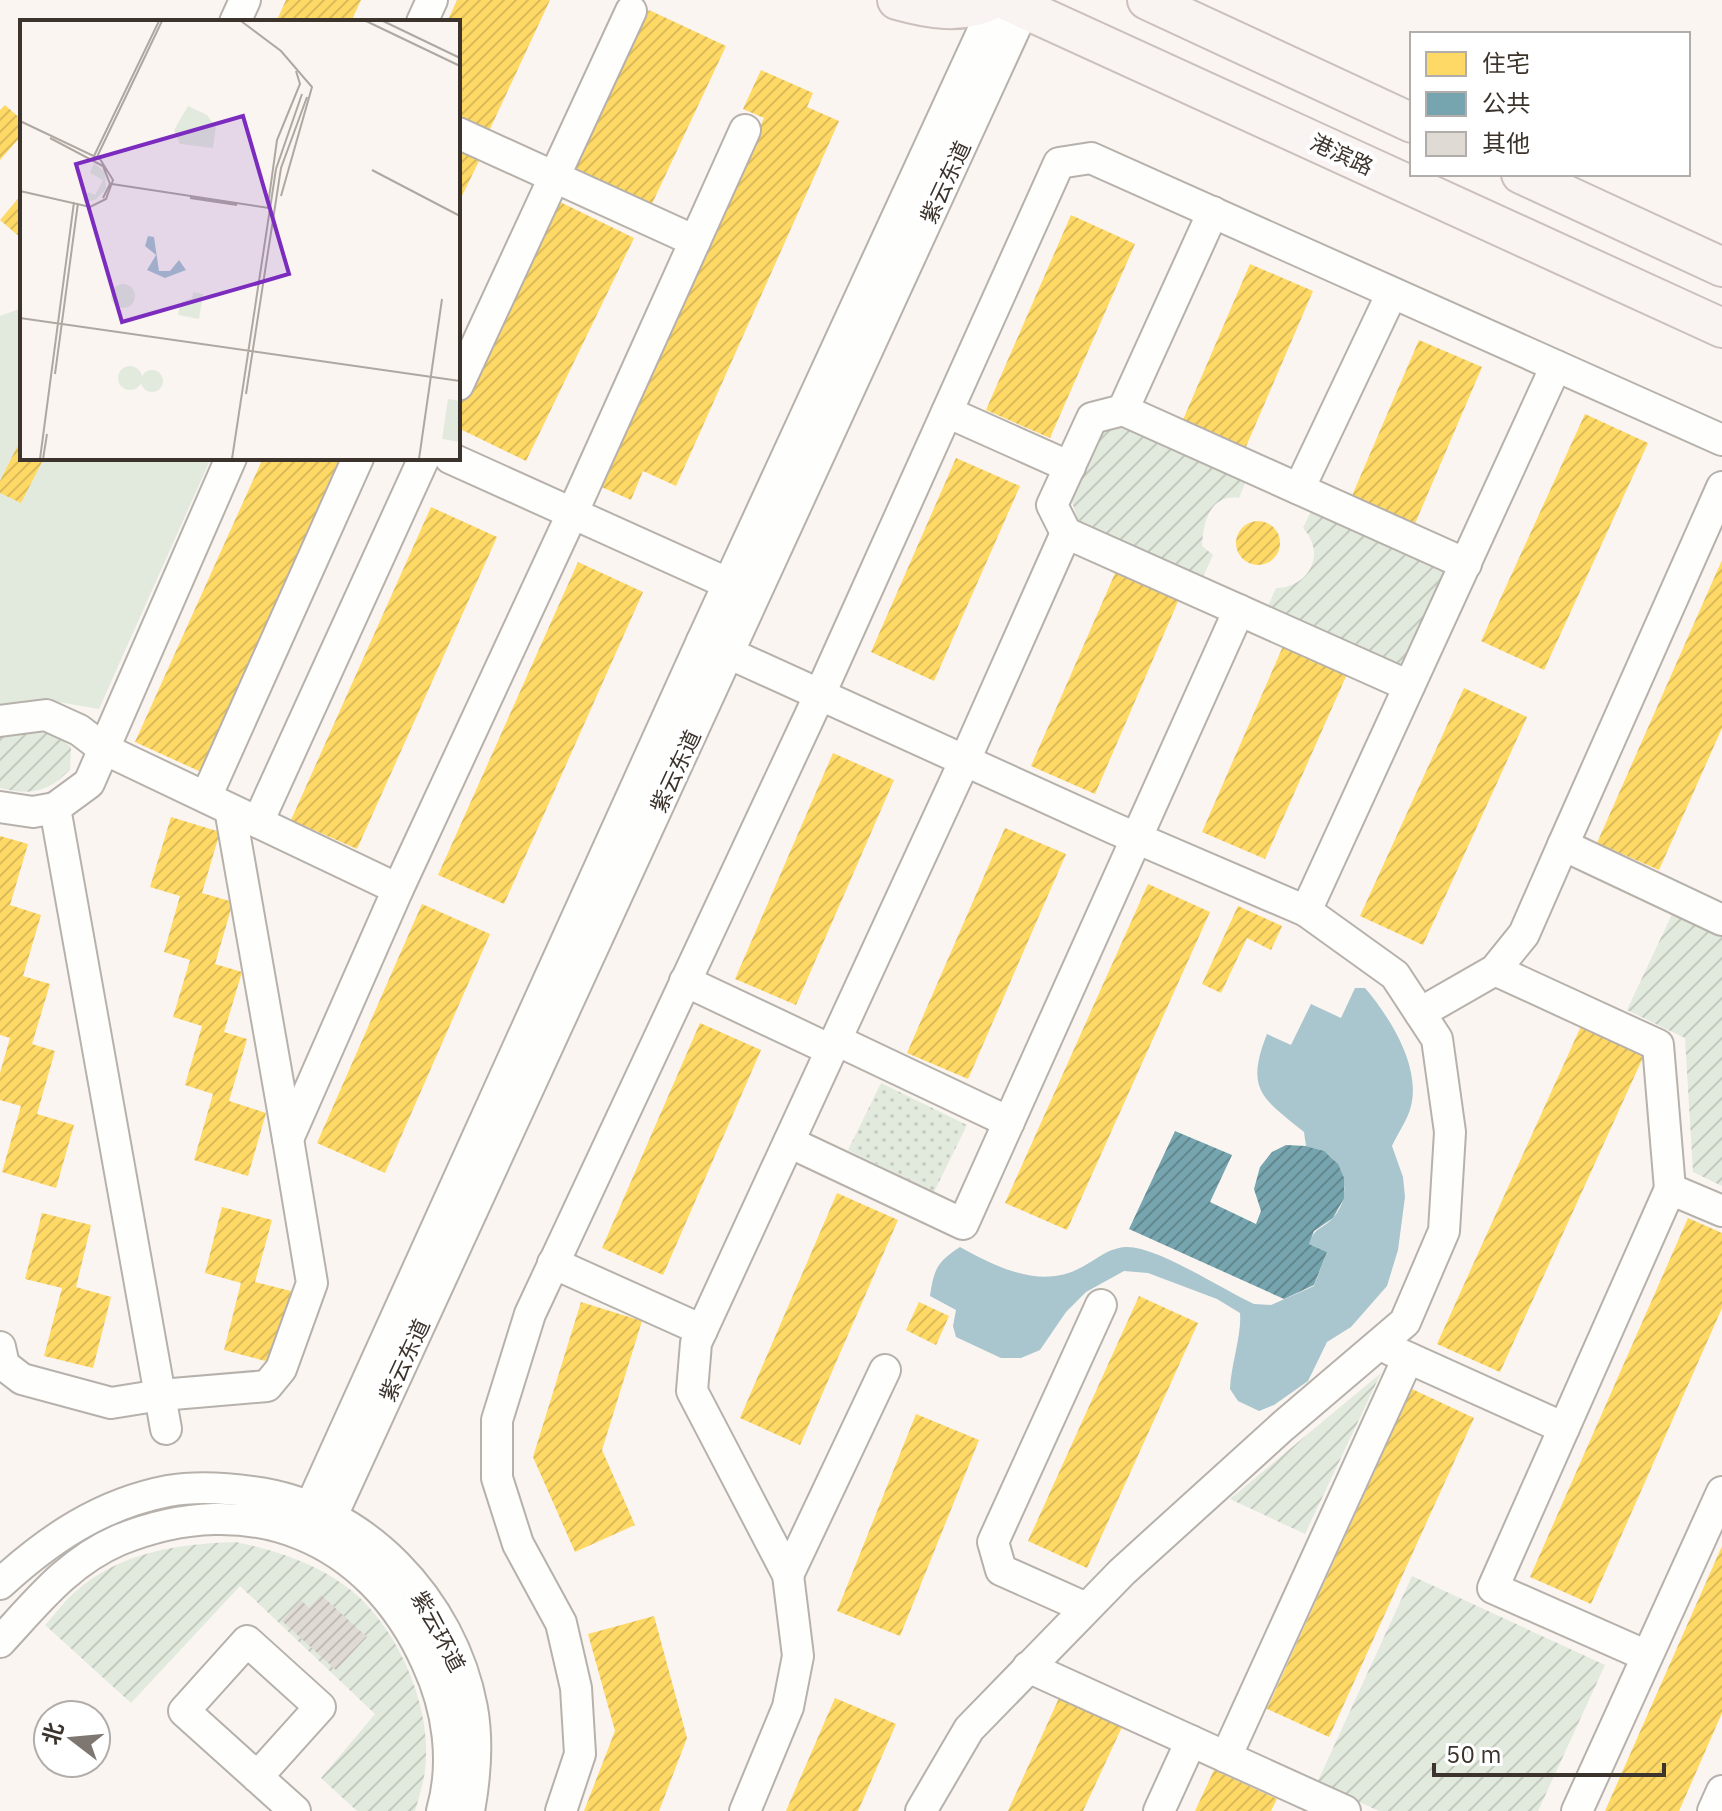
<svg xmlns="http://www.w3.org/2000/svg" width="1722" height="1811" viewBox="0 0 1722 1811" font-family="'IBM Plex Sans','Noto Sans SC',sans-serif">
<defs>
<pattern id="park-dots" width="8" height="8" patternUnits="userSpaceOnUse" patternTransform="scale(2)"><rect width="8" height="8" fill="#e2eadd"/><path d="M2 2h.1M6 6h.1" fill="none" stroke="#c3c9be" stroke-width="1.8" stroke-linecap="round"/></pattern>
<pattern id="garden-furrows" width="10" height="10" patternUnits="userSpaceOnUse" patternTransform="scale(2)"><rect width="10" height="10" fill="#e2eadd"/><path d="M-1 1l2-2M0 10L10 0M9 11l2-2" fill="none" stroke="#c3c9be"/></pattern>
<pattern id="homes-hatch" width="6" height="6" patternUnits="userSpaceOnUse" patternTransform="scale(2)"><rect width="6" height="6" fill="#ffd966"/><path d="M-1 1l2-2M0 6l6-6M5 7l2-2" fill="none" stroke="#dbbb59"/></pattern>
<pattern id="public-hatch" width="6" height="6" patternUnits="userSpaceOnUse" patternTransform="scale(2)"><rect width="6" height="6" fill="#76a5af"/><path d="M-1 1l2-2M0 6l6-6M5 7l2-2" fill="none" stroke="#62878f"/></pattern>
<pattern id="building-hatch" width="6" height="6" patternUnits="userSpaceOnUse" patternTransform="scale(2)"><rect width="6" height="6" fill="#e0dad4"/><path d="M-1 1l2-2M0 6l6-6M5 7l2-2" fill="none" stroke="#c1bcb6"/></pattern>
</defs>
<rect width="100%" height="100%" fill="#faf5f0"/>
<path fill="#e2eadd" d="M22,308v150h189l-112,251 -58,-10 -41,8v-391z"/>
<path fill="url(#park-dots)" d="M881,1083l86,42 -33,67 -86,-42z"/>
<g fill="url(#garden-furrows)">
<path d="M1124,424l124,52 -9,22c-29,-4 -36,24 -37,48l11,9 -10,22 -125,-57 -7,-21 30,-67z"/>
<path d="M1313,507l136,60 -45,99 -136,-60 8,-18c33,-1 51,-34 27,-60z"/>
<path d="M29,730l25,4 17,13 -1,22c-20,23 -40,27 -70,19v-51z"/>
<path d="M1674,910l48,23v253l-29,-14 -8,-134 -58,-28z"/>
<path d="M1381,1373l-76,161 -75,-35z"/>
<path d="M236,1542c38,8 76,20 108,43 49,34 85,113 82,172 0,18 -6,37 -11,54h-58l-36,-33 54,-64 -135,-128 -109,117 -86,-78c10,-10 18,-23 29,-32 45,-41 103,-49 162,-51z"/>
<path d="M1412,1576l193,89 -67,146h-159l-62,-28z"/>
</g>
<path fill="#a9c5ce" d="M1355,988h10c24,28 56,78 46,118 -3,13 -13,27 -19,40l11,31 2,20 -7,53 -11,36 -36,41 -24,15 -19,39 -34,24 -15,6 -21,-10 -8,-12c1,-25 12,-55 10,-76l-23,-14 -69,-26 -24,-2 -38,21 -20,20 -26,38 -19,8h-20l-45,-21 -3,-11 3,-16 -26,-14c4,-27 7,-34 30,-49 34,19 78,41 116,23 17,-7 30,-22 50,-23 31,-1 97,43 128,57l17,1 43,-19 13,-34 -18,-8c6,-18 13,-14 24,-26 18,-20 14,-52 -9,-66 -5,-3 -12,-4 -18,-6l-2,-14c-42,-34 -59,-42 -37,-98l24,11 20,-41 30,14z"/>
<g fill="url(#homes-hatch)">
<path d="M286,0h75l-10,22h-75z"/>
<path d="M457,0h93l-61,131 -31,-14v-95h-11z"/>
<path d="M649,10l77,36 -76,162 -76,-36z"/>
<path d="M761,70l52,23 -6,14 32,14 -163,365 -33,-15 -12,29 -41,-18 21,-23 153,-341 -21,-9z"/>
<path d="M5,105l17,15v15l-22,25v-50z"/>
<path d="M458,151l21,10 -21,43z"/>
<path d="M22,194v45l-22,-19z"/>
<path d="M556,200l78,38 -108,223 -68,-33v-28z"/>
<path d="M1071,215l64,29 -85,194 -64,-28z"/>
<path d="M1250,264l63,27 -68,158 -63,-27z"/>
<path d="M1419,340l63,27 -68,159 -63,-28z"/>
<path d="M1585,414l63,29 -104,227 -63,-29z"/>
<path d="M22,437v21h22l-23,45 -21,-10v-12z"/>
<path d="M263,458l78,2 -140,312 -66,-30z"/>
<path d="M956,458l64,28 -86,195 -63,-29z"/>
<path d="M431,507l66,30 -140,312 -66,-29z"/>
<circle cx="1258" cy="543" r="22"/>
<path d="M1722,560v168l-63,142 -62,-27z"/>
<path d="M578,562l65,30 -139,312 -66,-29z"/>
<path d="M1116,571l63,28 -84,195 -64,-28z"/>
<path d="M1287,637l64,28 -86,194 -63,-27z"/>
<path d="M1464,688l63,29 -104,228 -63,-29z"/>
<path d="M833,753l61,27 -98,225 -61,-26z"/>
<path d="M171,817l49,15 -18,61 31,9 -18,62 27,8 -18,60 23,7 -18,62 37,12 -18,63 -54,-16 19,-66 -28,-9 17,-59 -29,-9 17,-57 -26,-8 16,-56 -30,-9z"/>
<path d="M1005,828l61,26 -98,225 -61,-26z"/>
<path d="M0,836l28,8 -18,61 31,10 -18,61 27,8 -18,60 23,7 -18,63 37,11 -18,63 -54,-16 19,-66 -21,-6v-27l10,-35 -10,-3z"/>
<path d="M1148,884l62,28 -143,318 -62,-27z"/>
<path d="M422,904l68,30 -105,239 -68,-30z"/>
<path d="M1238,906l44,20 -11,24 -24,-12 -26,55 -19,-9z"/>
<path d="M700,1023l61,27 -98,225 -61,-27z"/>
<path d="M1582,1024l63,29 -145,319 -63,-28z"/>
<path d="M837,1193l61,27 -98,225 -60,-27z"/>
<path d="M222,1207l50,13 -17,62 36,9 -18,72 -49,-13 17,-67 -36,-10z"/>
<path d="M42,1213l49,12 -15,62 35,10 -18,71 -49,-12 18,-68 -37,-9z"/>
<path d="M1688,1218l34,15v75l-131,296 -61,-27z"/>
<path d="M1139,1296l59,27 -111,245 -59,-27z"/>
<path d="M581,1302l61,19 -40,129 33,75 -60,27 -42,-95z"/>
<path d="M919,1302l30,14 -13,29 -30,-15z"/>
<path d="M1412,1389l62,29 -145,319 -62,-28z"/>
<path d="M916,1414l63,26 -79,196 -63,-25z"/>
<path d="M1722,1546v167l-43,98h-74z"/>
<path d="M654,1616l33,122 -28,73h-75l31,-80 -27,-97z"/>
<path d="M835,1698l61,26 -38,87h-72z"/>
<path d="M1059,1698l63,29 -39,84h-75z"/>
<path d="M1214,1770l63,29 -6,12h-76z"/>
</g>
<path fill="url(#public-hatch)" d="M1175,1131l57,24 -22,47 46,22 5,-13 -7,-22 6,-22 12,-15 14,-7 20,1 18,5 14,13 6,14v20l-11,20 -19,13 -5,13 18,8 -13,33 -30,14 -155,-70z"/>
<path fill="url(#building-hatch)" d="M321,1595l46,42 -31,33 -54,-49 19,-21 8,8z"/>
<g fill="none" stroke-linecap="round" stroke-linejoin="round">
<defs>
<g id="minor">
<path d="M235,22l10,-22"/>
<path d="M422,22l10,-22"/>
<path d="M458,133l237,108"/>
<path d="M458,385l173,-374"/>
<path d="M1123,410l90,-198"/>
<path d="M947,412l123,55"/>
<path d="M450,458l297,134"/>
<path d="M1299,489l93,-196"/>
<path d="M702,641l411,187 193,83 89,64 42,64 13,93 -6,99 -39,91 -122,104 -161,146 -153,157 -48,82"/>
<path d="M1409,686l-343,-153 -14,-28 40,-87 31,-8 343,154"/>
<path d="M0,721l46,-6 33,15 25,19 294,140 -110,250 -58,-330"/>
<path d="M206,797l152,-339"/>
<path d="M0,807l33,5 22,-4"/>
<path d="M258,822l166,-364"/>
<path d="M1563,845l159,-358"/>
<path d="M398,889l174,-375 173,-384"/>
<path d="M1306,911l250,-545"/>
<path d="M1495,970l163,75 12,144 52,22"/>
<path d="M685,981l146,69"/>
<path d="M1420,1013l75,-43 29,-36 39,-89 159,75"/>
<path d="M836,1040l173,82"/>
<path d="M789,1142l174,82 276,-614"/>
<path d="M553,1263l149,67"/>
<path d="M0,1347l4,18 18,14 89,24 50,-8 106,-9 14,-17 31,-86 -24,-144"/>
<path d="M1391,1350l173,78"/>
<path d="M166,1429l-111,-621 34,-25 142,-325"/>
<path d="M299,1532l403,-891 295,-641"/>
<path d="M320,1542l708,-1542"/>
<path d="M788,1575l97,-205"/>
<path d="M0,1584c49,-45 101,-80 168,-93 28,-5 57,-3 85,1 110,14 199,108 219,216 6,33 3,70 -3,103"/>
<path d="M1086,1608l-85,-38 -8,-28 108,-237"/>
<path d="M0,1642c37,-40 68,-80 119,-102 130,-53 251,-4 308,123 21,45 29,99 15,148"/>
<path d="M1647,1656l-154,-68 177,-399"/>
<path d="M1028,1667l317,144"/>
<path d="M1226,1757l182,-399"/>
<path d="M257,1777l63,-70 -73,-66 -63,70 111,100"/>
<path d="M561,1811l19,-57 -4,-66 -15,-65 -43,-79 -21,-66v-58l33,-106 290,-620 239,-531 32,-5 631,282"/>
<path d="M745,1811l43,-104 10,-51 -10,-81 -96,-184 4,-48 269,-583 101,-227"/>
<path d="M1159,1811l32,-70"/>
<path d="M1577,1811l145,-319"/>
<path d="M1713,1811l9,-20"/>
</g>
<g id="major">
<path d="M897,0c32,9 64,15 95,0"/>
<path d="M1005,0l717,328"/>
<path d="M1147,0l265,123"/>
<path d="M1521,174l201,93"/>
</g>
</defs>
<use href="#minor" stroke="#b7b1ab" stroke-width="34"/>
<use href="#major" stroke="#ccc0bd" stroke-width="42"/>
<use href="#minor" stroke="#fefefd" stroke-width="30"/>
<use href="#major" stroke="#f9f3f2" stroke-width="38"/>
</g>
<g text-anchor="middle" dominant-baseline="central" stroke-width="8" stroke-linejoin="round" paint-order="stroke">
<g font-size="22" fill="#3b332c" stroke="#fff">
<text transform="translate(1342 154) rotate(25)">港滨路</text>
<text transform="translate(945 182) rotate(-65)">紫云东道</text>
<text transform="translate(675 771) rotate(-65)">紫云东道</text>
<text transform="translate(404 1360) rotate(-65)">紫云东道</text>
<text transform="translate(439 1631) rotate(62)">紫云环道</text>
</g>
</g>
<g transform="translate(20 20)">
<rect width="440" height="440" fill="#faf5f0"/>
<path d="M168,86l19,9 9,12 -3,21 -33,-4 -6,-14zM428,379l12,2v41l-18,-3z" fill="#e2eadd"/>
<path d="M74,143l11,9 1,17 -11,11 -12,2 5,-10 7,3 8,-15 -13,-7zM91 276a12 12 0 1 1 24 0a12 12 0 1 1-24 0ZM173,272l10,2 -4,25 -21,-4 2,-12 12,-5zM98 358a12 12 0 1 1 24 0a12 12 0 1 1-24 0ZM121 361a11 11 0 1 1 22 0a11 11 0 1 1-22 0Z" fill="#e2eadd"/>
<path d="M128,216l6,1 5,34h11l9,-11 7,10 -21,8 -18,-8 9,-15 -11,-9z" fill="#a9c5ce"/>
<path fill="none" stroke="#aea7a2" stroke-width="2" d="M221,1l40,30 31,36 -31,109M346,1l94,45M363,1l77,37M0,101l80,38 13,21 -7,19 -16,8 -70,-16M30,118l53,28 7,18 -7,14M74,136l65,-135M76,139l66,-138M352,150l88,46M92,164l157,24M170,178l47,7M248,185l9,-65 23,-56 -4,-13M0,298l440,63M35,354l23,-171M226,374l35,-226 26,-71M20,439l34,-257M23,439l4,-25M212,439l44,-290 26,-75M399,439l23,-160"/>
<path fill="#7b2cbf" fill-opacity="0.15" stroke="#7b2cbf" stroke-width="4" d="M223,96l46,158 -167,48 -46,-158z"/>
<rect width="440" height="440" fill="none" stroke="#3b332c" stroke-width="4"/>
</g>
<rect x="1410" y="32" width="280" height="144" fill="#ffffff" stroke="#b1adab" stroke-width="2"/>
<rect x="1426" y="52" width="40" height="24" fill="#ffd966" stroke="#b1adab" stroke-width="2"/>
<text x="1482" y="72" font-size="24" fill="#3b332c">住宅</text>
<rect x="1426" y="92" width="40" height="24" fill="#76a5af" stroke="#b1adab" stroke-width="2"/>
<text x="1482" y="112" font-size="24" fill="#3b332c">公共</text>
<rect x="1426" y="132" width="40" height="24" fill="#e0dad4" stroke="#b1adab" stroke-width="2"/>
<text x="1482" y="152" font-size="24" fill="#3b332c">其他</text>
<g transform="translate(72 1739) rotate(286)"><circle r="38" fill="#ffffff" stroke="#b1adab" stroke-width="2"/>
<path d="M0-6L14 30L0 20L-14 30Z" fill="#7e7771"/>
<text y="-12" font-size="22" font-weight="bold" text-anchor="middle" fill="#3b332c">北</text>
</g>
<path d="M1434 1763v12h230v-12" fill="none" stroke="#3b332c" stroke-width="4"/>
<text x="1446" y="1763" font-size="24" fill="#3b332c" stroke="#ffffff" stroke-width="6" paint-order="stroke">50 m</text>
</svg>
